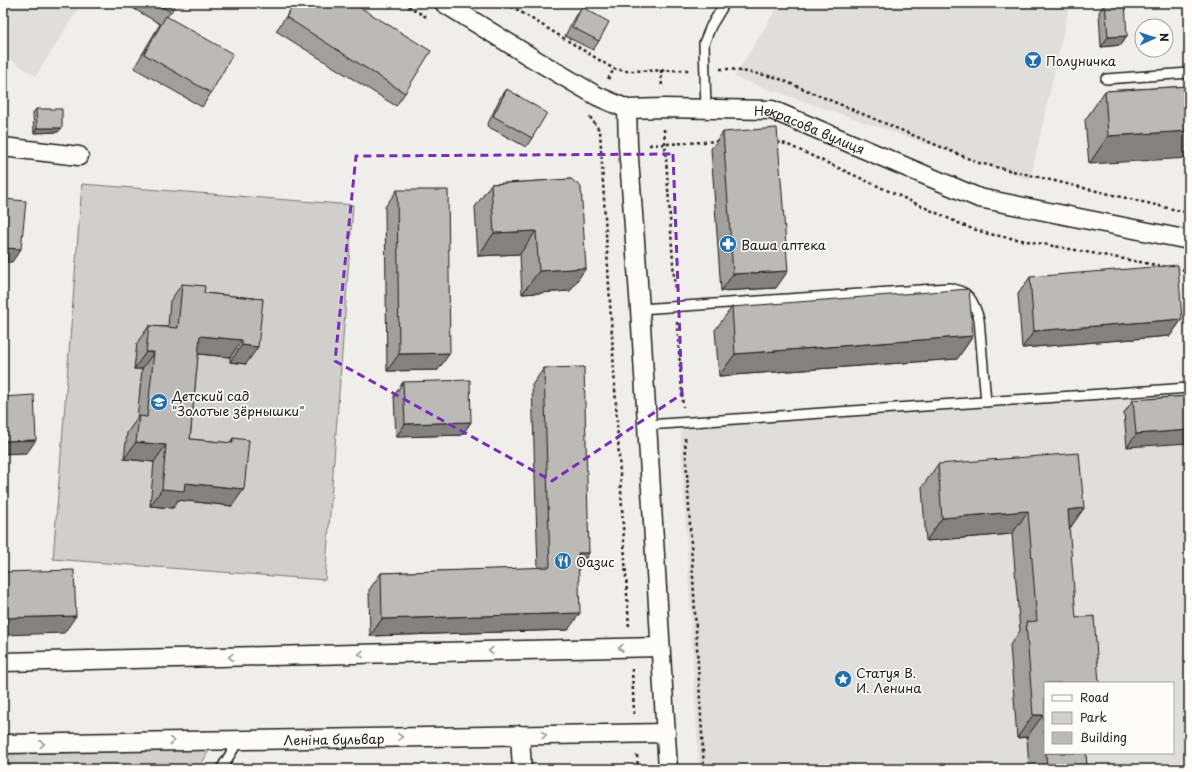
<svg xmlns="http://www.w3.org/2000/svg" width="1192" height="772" viewBox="0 0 1192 772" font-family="'Playpen Sans',sans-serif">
<rect width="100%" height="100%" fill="#f0eeea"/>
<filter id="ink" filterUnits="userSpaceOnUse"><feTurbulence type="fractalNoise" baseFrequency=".025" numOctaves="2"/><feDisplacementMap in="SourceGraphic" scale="8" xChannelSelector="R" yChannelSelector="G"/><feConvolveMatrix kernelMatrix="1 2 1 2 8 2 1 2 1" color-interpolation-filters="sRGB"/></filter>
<g filter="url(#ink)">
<g fill="#e0deda" fill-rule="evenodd">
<path d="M3,3h79l-46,73 -33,-21z"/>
<path d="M780,3h290l-40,177 -296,-103z"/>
<path d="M1189,388v381h-490l-19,-345zM1045,683h128v70h-128z"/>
</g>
<g fill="#d0cfcc" stroke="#767674">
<path d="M82,184l271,21 -28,375 -272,-21z"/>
<path d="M209,750l-10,19h-196v-15z"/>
</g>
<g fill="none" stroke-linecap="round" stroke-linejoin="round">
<defs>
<g id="lane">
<path d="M1106,79l83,-6"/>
<path d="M706,109l-2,-66 7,-17 14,-23"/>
<path d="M640,309l309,-21c21,4 24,12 30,31l7,83"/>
<path d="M647,425l542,-37"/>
<path d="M221,769l18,-29"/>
</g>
<g id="street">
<path id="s1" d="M444,3l90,56 63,37 30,13 36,-1 109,2 207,88 210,42"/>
<path d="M627,109l1,36 12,164 28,460"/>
<path d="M3,147l76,9"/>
<path d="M3,662l657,-15"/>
<path d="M520,735l2,34"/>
<path id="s2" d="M3,744l663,-11"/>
</g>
</defs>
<use href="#lane" stroke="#1c1c1c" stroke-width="12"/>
<use href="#street" stroke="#1c1c1c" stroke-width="21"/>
<g stroke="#1c1c1c" stroke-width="2.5" stroke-dasharray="3 3" stroke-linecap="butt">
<path d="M403,3l25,15"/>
<path d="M506,3l108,66 13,2 62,-1"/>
<path d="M720,69h10l45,8 204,86 210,50"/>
<path d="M661,70l1,18"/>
<path d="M608,79l6,-10"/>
<path d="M590,117l10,14 29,497"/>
<path d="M664,129l11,162"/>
<path d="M777,142l9,2 181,83 22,7 178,33"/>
<path d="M649,145l71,-4"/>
<path d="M1176,268l13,3"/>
<path d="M677,322l6,85"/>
<path d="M685,438l19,331"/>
<path d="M632,669l2,45"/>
<path d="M637,755l1,14"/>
</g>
<use href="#lane" stroke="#fdfcf7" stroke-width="9"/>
<use href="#street" stroke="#fdfcf7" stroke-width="18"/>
</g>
<g fill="#a1a09d" stroke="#1c1c1c">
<path d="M124,3h52l-9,14 44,76 -9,14 -68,-39 26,-44z"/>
<path d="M295,3h58l52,90 -9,13 -120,-75z"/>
<path d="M1105,3l22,33 -6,9 -20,2 -2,-35z"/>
<path d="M582,7l17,34 -6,9 -28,-14 10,-20z"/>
<path d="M1189,86l-100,78 -4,-44 20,-29z"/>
<path d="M507,89l25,49 -6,9 -39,-21 13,-28z"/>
<path d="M36,109l26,19 -4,4 -24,1 -1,-20z"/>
<path d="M723,132l53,156 -55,3 -10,-142z"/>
<path d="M571,179l-1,112 -48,3 -2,-40 -42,2 -3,-49 16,-23z"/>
<path d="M397,190l41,180 -51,1 -2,-164z"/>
<path d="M1030,277l152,42 -12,17 -148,12 -4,-54z"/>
<path d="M182,284l22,9 59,6 -17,65 -16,-2v-5l-32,-3 -8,85 40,4 3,-5 -1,68 -54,-6 -5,8 -23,-2 4,-44 -30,-3 3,-26 10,-14 5,-50h-8l3,-26 12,-17 19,1 2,-26z"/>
<path d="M732,307l241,29 -16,23 -238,17 -4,-46z"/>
<path d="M544,368l45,185 -10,15 -11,62 -198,6 -1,-46 12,-17 157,-5 -6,-183z"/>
<path d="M403,382l68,40 -9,13 -66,2 -2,-41z"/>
<path d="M1189,396l-62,51 -3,-34 9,-13z"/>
<path d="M938,464l146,44 -14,20 -25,155v70h41l1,16h-58l-2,-32 -10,1 -7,-93 10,-14 -8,-97 -86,7 -4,-54z"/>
<path d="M1189,758v11h-8z"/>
</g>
<g fill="#83827f" stroke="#1c1c1c">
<path d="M1127,36l-6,9 -20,2 7,-10z"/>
<path d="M37,128h25l-4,4 -24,1z"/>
<path d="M1189,131v27l-100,6 19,-28z"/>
<path d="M536,231l-16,23 -42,2 16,-23z"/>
<path d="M3,248l18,1 -9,13h-9z"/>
<path d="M586,268l-16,23 -48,3 17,-23z"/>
<path d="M788,271l-12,17 -55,3 12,-17z"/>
<path d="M1182,319l-12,17 -148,12 12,-17z"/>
<path d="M200,336l42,4 -12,17 -42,-4z"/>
<path d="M973,336l-16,23 -238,17 16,-22z"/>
<path d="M242,345l16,2 -12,17 -16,-2z"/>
<path d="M146,352h8l-12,17h-8z"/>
<path d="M450,353l-12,17 -51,1 12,-17z"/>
<path d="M471,422l-9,13 -66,2 9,-13z"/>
<path d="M1189,430v13l-62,4 9,-13z"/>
<path d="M36,440l-9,13 -24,1v-13z"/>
<path d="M136,442l30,3 -12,17 -30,-3z"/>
<path d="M185,483l59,6 -12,17 -54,-6 -5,8 -23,-2 12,-17z"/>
<path d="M1084,508l-16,23v-21z"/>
<path d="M1028,511l-16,23 -86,7 16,-23z"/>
<path d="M578,553h11l-12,17z"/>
<path d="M580,613l-12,17 -198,6 12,-17z"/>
<path d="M76,616l-12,17 -61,2v-17z"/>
<path d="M1033,715h10l-16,22 -10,1z"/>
</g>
<g fill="#bbbab6" stroke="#1c1c1c">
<path d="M156,3h20l-5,9z"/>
<path d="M295,3h58l78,48 -26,42 -119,-76z"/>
<path d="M1105,3h20l2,33 -19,1z"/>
<path d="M582,7l27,15 -10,19 -27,-14z"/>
<path d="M166,16l67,38 -22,39 -67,-39z"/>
<path d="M1189,86v45l-81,5 -3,-45z"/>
<path d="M507,89l40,24 -15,25 -39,-22z"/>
<path d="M36,109h26v19h-25z"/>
<path d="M777,128l11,143 -55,3 -10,-142z"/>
<path d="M571,179l10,8 5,81 -47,3 -3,-40 -42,2 -3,-49z"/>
<path d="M397,190h51l2,163 -51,1z"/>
<path d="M3,199l23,2 -5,48 -18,-1z"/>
<path d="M1178,265l4,54 -148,12 -4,-54z"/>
<path d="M182,284l23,2 -1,7 59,6 -5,48 -16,-2v-5l-42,-4 -10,103 43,4v-5l16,2 -5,49 -59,-6 -1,8 -22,-2 4,-44 -30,-3 3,-26 8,1 7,-65h-8l3,-26 29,2z"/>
<path d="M969,289l4,47 -238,18 -3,-47z"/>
<path d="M584,367l5,186h-11l2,60 -198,6 -1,-46 169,-6 -6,-199z"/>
<path d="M470,380l1,42 -66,2 -2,-42z"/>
<path d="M34,395l2,45 -33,1v-44z"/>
<path d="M1189,396v34l-53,4 -3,-34z"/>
<path d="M1079,453l5,55 -16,2 8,108 18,-2 5,67h-54v60l-2,-28h-10l-7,-93 11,-1 -9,-110 -86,7 -4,-54z"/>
<path d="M74,570l2,46 -73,2v-46z"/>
<path d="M1046,753h40l1,16h-40z"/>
</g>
<defs><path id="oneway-chevron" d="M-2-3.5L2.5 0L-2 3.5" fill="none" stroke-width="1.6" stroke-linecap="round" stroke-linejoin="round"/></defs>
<g stroke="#989794">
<use href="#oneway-chevron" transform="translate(621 648) rotate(179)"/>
<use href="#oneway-chevron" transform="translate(491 651) rotate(179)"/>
<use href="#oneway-chevron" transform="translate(361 654) rotate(179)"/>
<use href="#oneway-chevron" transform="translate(231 657) rotate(179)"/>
<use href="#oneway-chevron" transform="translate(544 735) rotate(-1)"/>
<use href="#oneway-chevron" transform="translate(400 737) rotate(-1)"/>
<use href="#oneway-chevron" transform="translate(172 741) rotate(-1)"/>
<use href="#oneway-chevron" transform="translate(42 744) rotate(-1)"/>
</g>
</g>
<path fill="none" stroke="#7b2cbf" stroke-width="3" stroke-dasharray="8 5" stroke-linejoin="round" d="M673,154l9,240 -130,87 -217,-120 21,-205z"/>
<defs>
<symbol id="bar-disc" viewBox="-11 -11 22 22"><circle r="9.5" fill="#1f6fb2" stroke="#fdfcf7"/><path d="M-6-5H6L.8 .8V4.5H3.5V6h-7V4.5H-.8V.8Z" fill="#fff"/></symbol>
<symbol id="pharmacy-disc" viewBox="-11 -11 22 22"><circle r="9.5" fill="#1f6fb2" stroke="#fdfcf7"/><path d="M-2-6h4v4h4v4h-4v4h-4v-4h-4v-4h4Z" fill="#fff"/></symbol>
<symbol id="school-disc" viewBox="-11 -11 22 22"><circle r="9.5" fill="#1f6fb2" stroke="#fdfcf7"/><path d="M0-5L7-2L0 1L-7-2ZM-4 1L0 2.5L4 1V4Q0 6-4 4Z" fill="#fff"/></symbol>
<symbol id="restaurant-disc" viewBox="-11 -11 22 22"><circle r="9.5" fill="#1f6fb2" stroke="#fdfcf7"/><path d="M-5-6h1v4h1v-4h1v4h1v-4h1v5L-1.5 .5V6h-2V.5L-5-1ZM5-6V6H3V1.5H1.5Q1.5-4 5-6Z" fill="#fff"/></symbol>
<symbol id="sight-disc" viewBox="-11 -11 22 22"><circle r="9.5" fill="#1f6fb2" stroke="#fdfcf7"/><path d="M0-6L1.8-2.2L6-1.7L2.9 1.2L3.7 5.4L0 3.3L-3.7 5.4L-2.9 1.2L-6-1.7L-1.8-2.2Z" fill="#fff"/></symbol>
</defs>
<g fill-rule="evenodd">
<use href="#bar-disc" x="1023" y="50" width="20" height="20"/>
<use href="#pharmacy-disc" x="718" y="234" width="20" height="20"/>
<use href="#school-disc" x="149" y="392" width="20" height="20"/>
<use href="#restaurant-disc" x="553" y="551" width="20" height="20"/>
<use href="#sight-disc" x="833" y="669" width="20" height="20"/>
</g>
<g text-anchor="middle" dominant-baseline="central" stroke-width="3.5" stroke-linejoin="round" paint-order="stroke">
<g font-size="13" fill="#1c1c1c" stroke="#fdfcf7" text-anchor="start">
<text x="1046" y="60">Полуничка</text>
<text x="741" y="244">Ваша аптека</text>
<text x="172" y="395">Детский сад<tspan x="172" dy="15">"Золотые зёрнышки"</tspan></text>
<text x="576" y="561">Оазис</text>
<text x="856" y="672">Статуя В.<tspan x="856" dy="15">И. Ленина</tspan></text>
</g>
<g font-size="13" fill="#1c1c1c" stroke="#fdfcf7">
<text stroke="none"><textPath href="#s1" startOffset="398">Некрасова вулиця</textPath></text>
<text stroke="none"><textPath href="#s2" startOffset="331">Леніна бульвар</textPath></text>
</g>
</g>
<rect width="1192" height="772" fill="none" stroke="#fdfcf7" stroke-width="16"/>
<rect x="8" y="8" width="1176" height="756" fill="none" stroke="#1c1c1c" stroke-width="1.5" filter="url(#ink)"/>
<rect x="1044" y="682" width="130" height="72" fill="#fdfcf7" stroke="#a3a29f"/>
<rect x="1052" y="695" width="20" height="6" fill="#fdfcf7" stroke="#a3a29f"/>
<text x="1080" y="702" font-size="12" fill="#1c1c1c">Road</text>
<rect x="1052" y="712" width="20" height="12" fill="#d0cfcc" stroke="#a3a29f"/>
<text x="1080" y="722" font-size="12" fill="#1c1c1c">Park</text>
<rect x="1052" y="732" width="20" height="12" fill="#bbbab6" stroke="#a3a29f"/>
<text x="1080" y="742" font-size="12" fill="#1c1c1c">Building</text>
<g transform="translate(1154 38) rotate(87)"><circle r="19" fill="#fdfcf7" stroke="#a3a29f"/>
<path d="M0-3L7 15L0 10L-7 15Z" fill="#1f6fb2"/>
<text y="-6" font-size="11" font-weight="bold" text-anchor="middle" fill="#1c1c1c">N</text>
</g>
</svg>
